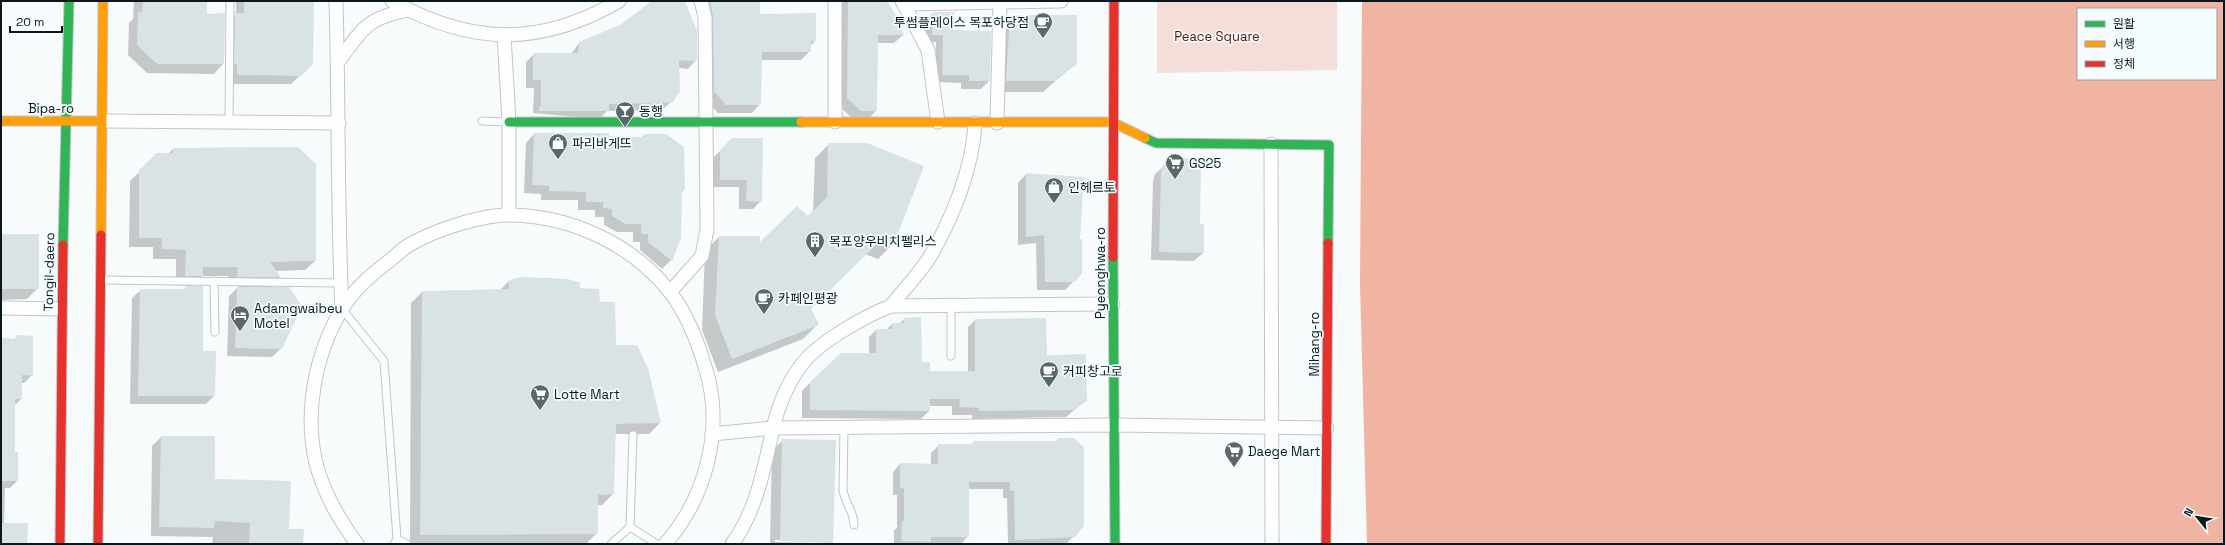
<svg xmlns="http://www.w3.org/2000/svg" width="2225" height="545" viewBox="0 0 2225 545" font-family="'Space Grotesk','Noto Sans KR',sans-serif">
<rect width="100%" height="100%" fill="#f7fbfc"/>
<path fill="#f6ded8" d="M1157,1h180v69l-180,3z"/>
<path fill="#f1b3a2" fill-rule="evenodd" d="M1362,1h862v543h-857l-7,-261zM2078,9h138v70h-138z"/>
<g fill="#0003" fill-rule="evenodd">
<path d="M134,1h72v14l17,49 -9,10 -67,-1 -19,-18 1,-32 4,-4z"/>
<path d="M236,1h77l-10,72 -12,11h-62l-2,-62 9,-8z"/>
<path d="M652,1h32l12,59 -8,9 -9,-1 -8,34 -9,8 -55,1 -8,8 -66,-6 1,-25h-8v-26l8,-8h37l8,-11 41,-17z"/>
<path d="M703,1h56v14l56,26 -5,5v5l-9,9h-40l-1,44 -8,9h-34l-12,-13z"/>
<path d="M840,1h46l17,34 -9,8h-17l-1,68 -8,8h-15l-14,-13z"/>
<path d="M933,13l20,18 36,50 -8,8h-20v-6l-26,-1 1,-40 -11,1v-22z"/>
<path d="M1010,16h66v47l-33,29h-47l3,-65z"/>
<path d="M534,134l108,4 2,-3 40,55 -3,3 -1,44 -9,23 -9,9 -22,-19v-8h-7v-10h-16l-13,-7v-8h-9v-7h-17v-10h-37v-6l-17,-1 2,-50z"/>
<path d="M732,139l29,62 -8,8h-14v-22h-27v-28z"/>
<path d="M829,144l63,101 -14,14 -13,-5 -55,55 7,16 -14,14 -85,33 -16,-42 3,-79 14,-14 40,8 49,-28 5,-6 2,-53z"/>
<path d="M173,149l142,112 -10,9 -29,1 4,6 -11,11 12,60 -9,9 -45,-1 2,-60 10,-10h-11v-10h-26l-11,11 11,65 12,44 -8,8h-76l2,-106 9,-8h42l4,-4 -11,-1v-26h-23v-12h-24l1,-66 28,-27h10z"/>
<path d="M1164,166l35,59 4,28 -9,8 -43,-1 2,-79 2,-7z"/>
<path d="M1026,174l48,107 -9,9h-28l-1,-47 -18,2v-62z"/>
<path d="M1,234l37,54 -11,11 -26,1z"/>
<path d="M521,278h28l30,5v5l20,15 16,43 45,77 -11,11h-34l-2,60 -11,11h-5v28l-11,11h-176l1,-241 11,-11 77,-1 10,-10z"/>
<path d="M904,319l17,44 8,9h39v-45l7,-7 71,36 40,44 -20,17 -94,2v-4h-20v-9h-23v5l-8,8 -119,-1v-27l8,-8 59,-29v-17l7,-7h10l6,-6h7z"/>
<path d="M17,336l15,39 -8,8h-3v16l-7,7v47l3,28 -7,7h-5l-1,36 22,20h-25v-205l13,1z"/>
<path d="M161,437h53v43l74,50 14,14h-90l1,-7 -62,-1 1,-90z"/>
<path d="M1058,439l16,97 -8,8h-58l-1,-46h-4v-9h-35v47l-7,8h-67v-14l3,-2v-33h-4v-23l7,-8 31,1v-12l8,-8h32l3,-3h81z"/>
<path d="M783,440l49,102 -2,2h-60l2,-93zM775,540l48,1v2l-48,-1z"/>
</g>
<g fill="#d9e2e5">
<path d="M143,1h64v13l18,-1 -1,51h-67l-20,-19 1,-33 4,1z"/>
<path d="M244,1h70l-1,63 -12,12 -64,-1v-11h-3l1,-51h9z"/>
<path d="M652,1h33l12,30v30l-18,-1 1,31 -8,12 -63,1v7h-70v-5h2v-26h-8v-27h45l1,-11 41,-17z"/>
<path d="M710,1h50v13l56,-1v28h-5v11h-49l-1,53h-35l-12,-14 -1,-74z"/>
<path d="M848,1h39l10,16 7,18h-26l-1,76h-16l-14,-13z"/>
<path d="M933,12h21v18l37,1 -1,50h-21v-6h-27l1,-40h-11z"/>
<path d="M1010,15h67v49l-22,17h-49z"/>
<path d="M534,133h75v3l35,1v-3h22l18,13 1,43h-3l-1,48 -9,23 -24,-19v-8h-7v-10h-15l-14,-8v-7l-9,-1v-6h-17v-10l-37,-1v-5l-17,-1z"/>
<path d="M732,138h31l-1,64 -16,-1 1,-21h-27v-30z"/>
<path d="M828,143h39l57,23 -31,80 -13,-5 -69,68 8,16 -87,34 -17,-44 4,-79h41v6l37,-36 11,10 19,-19z"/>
<path d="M298,147l18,17v97l-46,1 11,15h-44l1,-10h-35v9h-18l1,-26 -24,-1v-11h-23v-68l18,-17h16v-5z"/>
<path d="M1173,158h28l-1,66h4v29l-45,-1 2,-80 2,-7z"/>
<path d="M1026,173l58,4 -4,62h2v34l-7,9h-30l-1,-47 -18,2z"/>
<rect x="1" y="234" width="38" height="55"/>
<path d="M521,277l46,2 13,3v6l19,1 1,13h15l1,43h21l11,23 13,55 -45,1 -2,70 -16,1v39l-178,1 2,-244 87,-2v-9z"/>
<path d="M185,286h18v65h13l-1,45h-77l2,-107h45z"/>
<path d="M237,287h52l13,19 -20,43 -47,-1z"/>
<path d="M921,317l1,45h8v9h45v-52l71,-1 1,37 39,-1 1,47 -13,9 -95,1v-3l-20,-1 1,-8h-30v12l-120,-1v-28l31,-29h35v-24h16v-6h12v-5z"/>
<path d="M16,335l17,1v40l-11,-1v24h-7v53h3v29h-17v-143l16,1z"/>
<path d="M161,436h54v43l76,2 -2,48h15l-1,15h-54l1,-21 -35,-2 -1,7 -55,-1z"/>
<path d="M1058,438h16l10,9v79l-9,11 -60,3 -1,-49h-4v-9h-41v55h-38v5l-30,-1 1,-20h2v-33h-4v-25l38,1v-20h36v-3h84z"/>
<path d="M782,439l54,1 -3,103 -53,-2z"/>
<path d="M1,523h27l-1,21h-26z"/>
</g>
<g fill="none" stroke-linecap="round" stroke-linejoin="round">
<defs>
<g id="lane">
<path d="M482,121l27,1"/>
<path d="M229,122l1,-121"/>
<path d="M101,280l240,3"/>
<path d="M214,281l1,51"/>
<path d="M342,309l42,52 13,178 -3,5"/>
<path d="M951,356v-50"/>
<path d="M844,428l-1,62c2,13 11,21 11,35"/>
<path d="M630,527l3,-92"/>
<path d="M397,539l10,5"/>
<path d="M611,544l19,-17 27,17"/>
</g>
<g id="street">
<path d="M336,1c3,103 1,205 6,308"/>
<path d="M392,1c79,44 148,46 227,0"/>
<path d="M902,1l26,49 10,72"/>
<path d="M904,4l157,-3"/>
<path d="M504,35l5,87v93"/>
<path d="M338,62c25,-33 26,-43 70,-52"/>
<path d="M101,121l238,2"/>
<path d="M835,122v-121"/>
<path d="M997,123l3,-122"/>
<path d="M1271,144l1,400"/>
<path d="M670,292l32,-36 5,-27 -2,-212 -4,-16"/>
<path d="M891,306c13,-17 29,-33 40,-51 22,-38 42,-88 44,-132"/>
<path d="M1,308l60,1"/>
<path d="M712,434l61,-6 341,-3 213,3"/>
<path d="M357,544c-18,-25 -33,-50 -41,-81 -12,-50 -1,-109 26,-154 12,-20 32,-37 51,-51 6,-5 11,-11 18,-14 24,-14 72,-30 100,-29 60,1 121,29 159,77 18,23 28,50 36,78 18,59 0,128 -41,174"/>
<path d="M732,544c24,-33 31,-71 40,-111 5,-24 15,-49 30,-69 17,-22 63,-48 89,-58l222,-2"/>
</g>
<g id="fast">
<path d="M509,122h292"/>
<path d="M1145,138l11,5 173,2 -1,98"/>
<path d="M63,245l6,-244"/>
<path d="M1113,257l2,287"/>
</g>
<g id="slow">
<path d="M1,121h100"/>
<path d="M801,122h311l33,16"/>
<path d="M101,235l2,-234"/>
</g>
<g id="jam">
<path d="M1113,257l1,-256"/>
<path d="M60,544l3,-299"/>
<path d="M98,544l3,-309"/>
<path d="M1326,544l2,-301"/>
</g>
</defs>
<use href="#lane" stroke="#bec7ca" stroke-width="9"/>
<use href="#street" stroke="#bec7ca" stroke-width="15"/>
<use href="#fast" stroke="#bec7ca" stroke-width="11"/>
<use href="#slow" stroke="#bec7ca" stroke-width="11"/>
<use href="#jam" stroke="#bec7ca" stroke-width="11"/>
<use href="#lane" stroke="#fefeff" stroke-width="7"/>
<use href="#street" stroke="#fefeff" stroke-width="13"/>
<use href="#fast" stroke="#30b455" stroke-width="9"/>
<use href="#slow" stroke="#ff9f0a" stroke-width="9"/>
<use href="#jam" stroke="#e5322d" stroke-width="9"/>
</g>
<defs>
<symbol id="cafe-pin" viewBox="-11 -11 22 30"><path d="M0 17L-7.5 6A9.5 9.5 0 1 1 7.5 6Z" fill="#5c676b" stroke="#f4fcff"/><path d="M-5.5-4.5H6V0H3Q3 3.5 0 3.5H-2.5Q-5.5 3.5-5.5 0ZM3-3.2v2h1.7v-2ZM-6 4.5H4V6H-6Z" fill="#fff"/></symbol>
<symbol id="bar-pin" viewBox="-11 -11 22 30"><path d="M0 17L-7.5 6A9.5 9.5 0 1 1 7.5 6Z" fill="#5c676b" stroke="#f4fcff"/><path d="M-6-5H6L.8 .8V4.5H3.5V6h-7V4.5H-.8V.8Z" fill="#fff"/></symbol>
<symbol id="shop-pin" viewBox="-11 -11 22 30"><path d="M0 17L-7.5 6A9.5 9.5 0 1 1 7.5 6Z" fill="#5c676b" stroke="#f4fcff"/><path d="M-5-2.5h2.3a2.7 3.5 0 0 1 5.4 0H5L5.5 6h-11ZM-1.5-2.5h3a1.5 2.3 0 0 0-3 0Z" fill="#fff"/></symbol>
<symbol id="supermarket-pin" viewBox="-11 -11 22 30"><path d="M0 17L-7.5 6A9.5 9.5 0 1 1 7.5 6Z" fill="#5c676b" stroke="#f4fcff"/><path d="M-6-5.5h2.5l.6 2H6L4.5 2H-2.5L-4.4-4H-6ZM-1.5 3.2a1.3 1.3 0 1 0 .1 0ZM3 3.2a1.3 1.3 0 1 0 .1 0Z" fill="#fff"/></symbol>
<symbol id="building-pin" viewBox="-11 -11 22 30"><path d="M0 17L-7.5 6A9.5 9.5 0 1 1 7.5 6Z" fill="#5c676b" stroke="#f4fcff"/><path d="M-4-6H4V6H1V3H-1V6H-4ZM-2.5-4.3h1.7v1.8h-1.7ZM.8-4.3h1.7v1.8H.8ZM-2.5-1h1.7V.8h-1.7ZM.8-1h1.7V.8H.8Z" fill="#fff"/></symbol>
<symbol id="hotel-pin" viewBox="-11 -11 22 30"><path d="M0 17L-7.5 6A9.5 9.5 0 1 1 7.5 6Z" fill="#5c676b" stroke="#f4fcff"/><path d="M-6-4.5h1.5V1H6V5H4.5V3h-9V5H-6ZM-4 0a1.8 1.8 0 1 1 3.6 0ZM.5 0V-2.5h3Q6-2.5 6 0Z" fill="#fff"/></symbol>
</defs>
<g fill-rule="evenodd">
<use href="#cafe-pin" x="1032" y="11" width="22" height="30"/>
<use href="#bar-pin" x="614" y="100" width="22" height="30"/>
<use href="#shop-pin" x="547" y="132" width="22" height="30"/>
<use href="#supermarket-pin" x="1164" y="152" width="22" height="30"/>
<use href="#shop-pin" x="1043" y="176" width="22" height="30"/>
<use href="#building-pin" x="804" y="230" width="22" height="30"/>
<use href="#cafe-pin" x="753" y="287" width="22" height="30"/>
<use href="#hotel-pin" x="229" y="304" width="22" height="30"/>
<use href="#cafe-pin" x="1038" y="360" width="22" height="30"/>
<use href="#supermarket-pin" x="529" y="383" width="22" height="30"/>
<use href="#supermarket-pin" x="1223" y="440" width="22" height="30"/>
</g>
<g text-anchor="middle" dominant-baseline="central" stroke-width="3.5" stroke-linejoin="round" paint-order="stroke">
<g font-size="13" fill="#09181d" stroke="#f4fcff" text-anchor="start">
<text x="1029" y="22" text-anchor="end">투썸플레이스 목포하당점</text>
<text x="639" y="111">동행</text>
<text x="572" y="143">파리바게뜨</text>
<text x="1189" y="163">GS25</text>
<text x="1068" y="187">인헤르토</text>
<text x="829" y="241">목포양우비치펠리스</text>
<text x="778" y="298">카페인평광</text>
<text x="254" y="308">Adamgwaibeu<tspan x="254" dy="15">Motel</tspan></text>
<text x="1063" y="371">커피창고로</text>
<text x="554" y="394">Lotte Mart</text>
<text x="1248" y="451">Daege Mart</text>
</g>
<g font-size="13" fill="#621200" stroke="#f4fcff">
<text x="1217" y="36">Peace Square</text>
</g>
<g font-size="13" fill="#09181d" stroke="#f4fcff">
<text x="51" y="108">Bipa-ro</text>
<text transform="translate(49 272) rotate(-89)">Tongil-daero</text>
<text transform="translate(1100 273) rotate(-90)">Pyeonghwa-ro</text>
<text transform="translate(1314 344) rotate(-90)">Mihang-ro</text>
</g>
</g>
<rect width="2225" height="545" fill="none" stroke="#09181d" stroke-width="4"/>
<rect x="2077" y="8" width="140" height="72" fill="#f4fcff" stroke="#96a1a5"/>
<rect x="2085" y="21" width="20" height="6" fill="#30b455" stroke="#96a1a5"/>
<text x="2113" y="28" font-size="12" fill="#09181d">원활</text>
<rect x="2085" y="41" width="20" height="6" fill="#ff9f0a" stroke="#96a1a5"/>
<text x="2113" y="48" font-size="12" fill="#09181d">서행</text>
<rect x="2085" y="61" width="20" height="6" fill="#e5322d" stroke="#96a1a5"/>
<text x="2113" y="68" font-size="12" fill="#09181d">정체</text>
<g transform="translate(2197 517) rotate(300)" stroke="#f4fcff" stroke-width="3" paint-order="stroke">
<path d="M0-3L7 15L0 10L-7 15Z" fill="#09181d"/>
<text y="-6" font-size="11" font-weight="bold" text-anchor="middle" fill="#09181d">N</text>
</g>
<path d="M10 26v6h52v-6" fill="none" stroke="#09181d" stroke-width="2"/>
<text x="16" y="26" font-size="12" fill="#09181d" stroke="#f4fcff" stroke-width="3" paint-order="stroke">20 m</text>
</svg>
